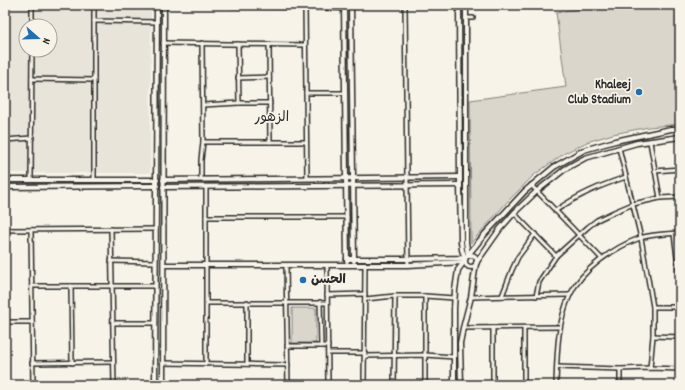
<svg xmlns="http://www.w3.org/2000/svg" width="685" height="390" viewBox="0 0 685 390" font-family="Dekko,'Playpen Sans Arabic',sans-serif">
<rect width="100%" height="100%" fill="#f7f3e8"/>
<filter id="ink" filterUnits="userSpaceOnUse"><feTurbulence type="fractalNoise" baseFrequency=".025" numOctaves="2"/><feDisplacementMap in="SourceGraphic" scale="8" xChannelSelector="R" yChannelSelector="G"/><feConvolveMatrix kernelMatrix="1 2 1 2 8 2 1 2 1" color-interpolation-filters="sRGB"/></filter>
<g filter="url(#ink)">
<path fill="#e8e4da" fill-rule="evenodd" d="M5,5h146l-1,168h-145zM26,26h24v24h-24z"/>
<g fill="#dad6cc" stroke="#82807c">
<path d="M611,5h69v119l-31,3 -36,7 -26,8 -22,11 -31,22 -27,27 -36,41 -1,-143 96,-13 -10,-75z"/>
<rect x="292" y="308" width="24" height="35"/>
</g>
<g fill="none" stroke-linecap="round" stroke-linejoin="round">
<defs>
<g id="street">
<path d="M405,5l3,260"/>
<path d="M305,6l2,172"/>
<path d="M466,18h7"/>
<path d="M94,21l63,1"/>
<path d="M32,26v-21"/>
<path d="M163,43l142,2"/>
<path d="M238,44l1,59"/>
<path d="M269,44l1,98"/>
<path d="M238,78l31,-1"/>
<path d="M32,79l62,1"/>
<path d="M306,93h39"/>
<path d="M203,105l36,-2h31"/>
<path d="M5,140l27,-2"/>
<path d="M203,142h103"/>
<path d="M650,142l10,56"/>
<path d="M619,148l22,90 12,69v29l-3,32"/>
<path d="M655,171l25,-2"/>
<path d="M201,179v-19l2,-18 -1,-99"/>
<path d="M31,180l1,-130"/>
<path d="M94,180v-175"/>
<path d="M531,185l70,73"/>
<path d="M206,187v177"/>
<path d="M555,211c23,-16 44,-25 71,-34"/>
<path d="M514,213l42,43"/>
<path d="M206,217h141"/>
<path d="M111,229l3,156"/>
<path d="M5,230l151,-1"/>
<path d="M31,230l2,155"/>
<path d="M674,234l6,47"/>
<path d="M111,261l44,1"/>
<path d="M286,265l2,120"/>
<path d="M327,265l1,120"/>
<path d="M32,286h123"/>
<path d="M71,286l1,77"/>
<path d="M327,295l38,-1"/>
<path d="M425,296v89"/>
<path d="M502,296l10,-26 6,-13 17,-23"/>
<path d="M536,296l3,-14 17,-26 32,-29 9,-7 17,-8 19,-8 27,-6 20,-1"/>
<path d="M471,297l99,-2"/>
<path d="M365,299l30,-3h30l29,2"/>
<path d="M247,302v62"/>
<path d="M320,302l1,44"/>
<path d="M206,303h121"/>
<path d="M653,307h27"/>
<path d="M5,322h27"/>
<path d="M113,323h42"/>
<path d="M463,328l97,-1"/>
<path d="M493,328v57"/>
<path d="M653,336l27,1"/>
<path d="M287,346h41"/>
<path d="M328,353h37"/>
<path d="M365,356l60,-1 29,2"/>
<path d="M32,363l81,-1"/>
<path d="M163,363l125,2"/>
<path d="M557,367l63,2 30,-1 30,1"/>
<path d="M364,385l1,-120"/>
<path d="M394,385l1,-89"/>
<path d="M524,385v-57"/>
<path d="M556,385c1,-31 1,-62 14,-90 12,-26 45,-48 70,-57 13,-4 27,-4 40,-5"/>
<path d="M620,385v-16"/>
</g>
<g id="secondary">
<path d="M232,5l112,3 20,-3"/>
<path d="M344,5l3,256"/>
<path d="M351,5l3,256"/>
<path d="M466,5v237l2,13"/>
<path d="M5,180h152"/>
<path d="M163,180l297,-3"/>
<path d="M5,187l152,-1"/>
<path d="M163,187l297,-2"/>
<circle cx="471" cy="261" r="6"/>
<path d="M468,255l17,-21 40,-43 29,-24 30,-17 31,-9 56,-12h9"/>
<path d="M347,259h61l57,-1 -3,-8 -1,-8 -1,-57 -1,-180"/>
<path d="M164,265h244l56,-3"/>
<path d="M155,385l2,-380"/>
<path d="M163,385l1,-380"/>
<path d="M454,385v-76l1,-19 3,-20 6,-8"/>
<path d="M461,385l-1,-42 3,-15 8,-31 5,-34 24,-34 14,-16 23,-22 28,-22 20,-11 52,-15 43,-6"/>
</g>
</defs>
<use href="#street" stroke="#2b2b2b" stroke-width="6"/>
<use href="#secondary" stroke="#2b2b2b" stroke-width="7"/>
<use href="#street" stroke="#f7f3e8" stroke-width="3"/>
<use href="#secondary" stroke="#f7f3e8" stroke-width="4"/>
</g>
</g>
<g fill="#1f6fb2" stroke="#f7f3e8" stroke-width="1.5">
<circle cx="639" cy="92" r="4"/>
<circle cx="303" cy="280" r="4"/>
</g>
<g text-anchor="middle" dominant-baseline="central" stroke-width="3.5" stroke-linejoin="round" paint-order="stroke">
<g font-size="13" font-weight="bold" fill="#2b2b2b" stroke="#f7f3e8" text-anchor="end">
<text x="631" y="85">Khaleej<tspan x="631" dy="15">Club Stadium</tspan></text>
<text x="311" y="280" text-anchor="start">الحسن</text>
</g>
<g font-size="14" fill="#2b2b2b" stroke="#f7f3e8">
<text x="272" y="118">الزهور</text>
</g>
</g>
<rect width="685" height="390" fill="none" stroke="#f7f3e8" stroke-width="20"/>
<rect x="10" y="10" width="665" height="370" fill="none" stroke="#2b2b2b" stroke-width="1.5" filter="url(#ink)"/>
<g transform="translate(38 38) rotate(110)"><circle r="19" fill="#f7f3e8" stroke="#a5a39c"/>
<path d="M0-3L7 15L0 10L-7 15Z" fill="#1f6fb2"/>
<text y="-6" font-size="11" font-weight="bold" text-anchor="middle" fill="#2b2b2b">N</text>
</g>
</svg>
